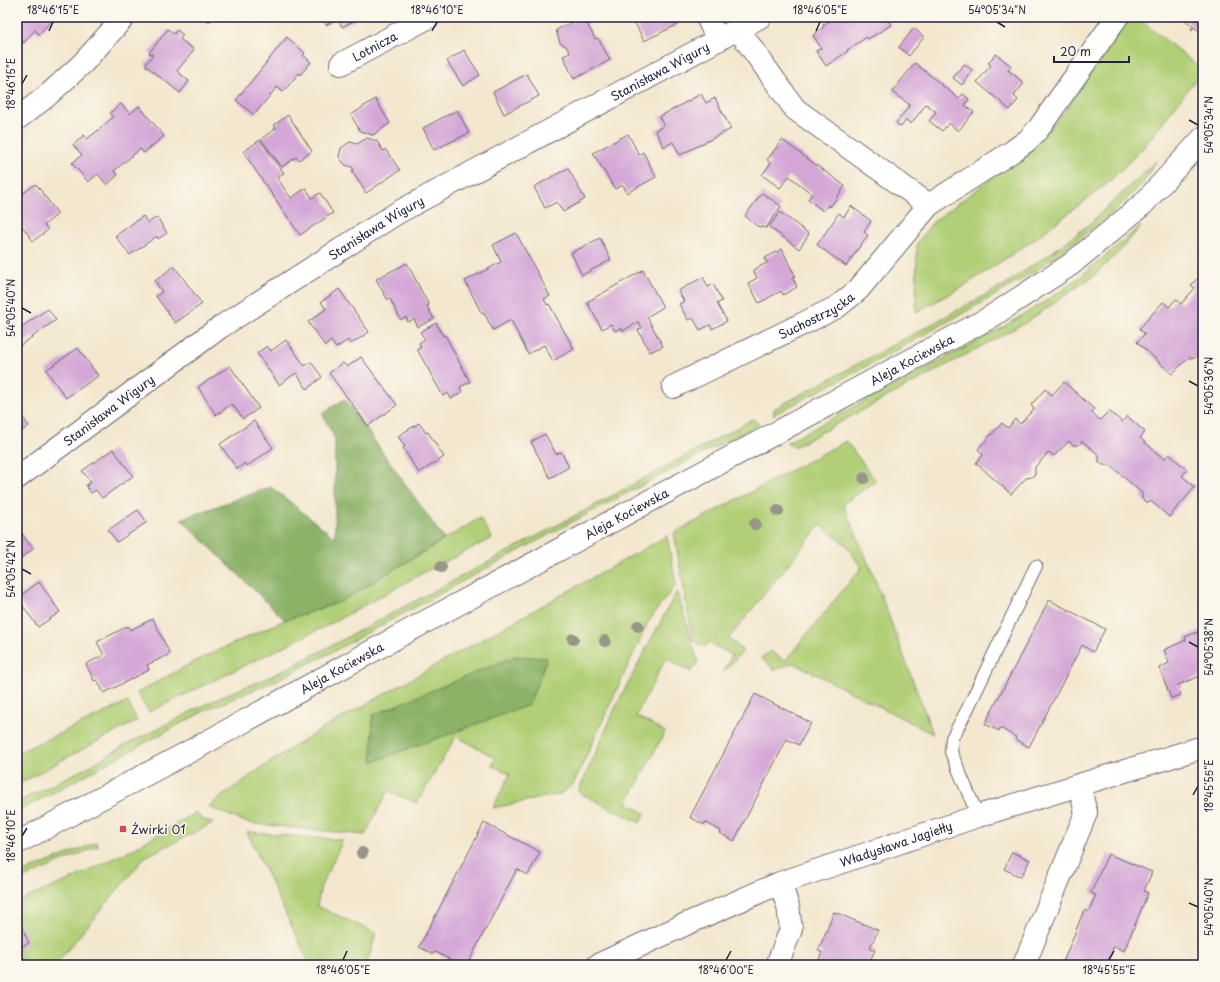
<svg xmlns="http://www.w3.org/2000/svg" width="1220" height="982" viewBox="0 0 1220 982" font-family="'Playpen Sans',sans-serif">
<rect width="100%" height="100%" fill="#fbf7ec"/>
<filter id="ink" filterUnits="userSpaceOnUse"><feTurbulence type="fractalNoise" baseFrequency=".025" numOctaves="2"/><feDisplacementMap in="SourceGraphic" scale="8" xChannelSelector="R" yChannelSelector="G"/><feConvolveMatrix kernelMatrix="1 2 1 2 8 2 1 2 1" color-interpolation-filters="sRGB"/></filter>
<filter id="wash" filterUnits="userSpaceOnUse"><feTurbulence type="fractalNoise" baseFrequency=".012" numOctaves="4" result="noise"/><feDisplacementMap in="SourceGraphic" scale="16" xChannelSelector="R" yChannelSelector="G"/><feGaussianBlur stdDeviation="0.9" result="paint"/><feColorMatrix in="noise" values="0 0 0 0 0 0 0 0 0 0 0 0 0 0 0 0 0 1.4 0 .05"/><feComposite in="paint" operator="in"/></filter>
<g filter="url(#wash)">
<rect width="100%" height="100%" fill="#f3e7ce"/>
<g fill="#b1cf76" stroke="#6a7858">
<path d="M1128,17h8l67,53 -60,78 -34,34 -74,57 -71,47 -48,26 1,-69 16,-21 99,-74 37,-42z"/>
<path d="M1156,161l-12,21 -24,24 -27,22 -55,41 -32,20 -109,61 -124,65 1,-6 230,-124 57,-39 28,-22z"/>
<path d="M1141,226l-23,27 -26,24 -67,46 -231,124 -8,-4 214,-114 49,-30 28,-20z"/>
<path d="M753,419l6,5 -172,90 -255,138 -57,29 -69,29 -189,102v-9l9,-5 58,-29 38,-22 74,-38 34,-16 42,-17 53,-27 272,-145z"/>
<path d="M846,441l30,40 -33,23 30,70 60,160 -139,-71 -19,7 -14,-12 9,-7 15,10 76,-93 -15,-23 -26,-20 -91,113 14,13 -21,23 10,-19 -24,-13 -3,5 -12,-6 -19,-108z"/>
<path d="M480,518l12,20 -71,36 -89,49 -183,89 -12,-19 60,-33 88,-40 55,-18z"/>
<path d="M667,536l9,48 -28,38 -75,163 -13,9 -67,14 17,-34 -18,-9 4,-7 -40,-22 -39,67 -29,-12 -23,44 -117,-12 -40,-16 43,-32 62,-41z"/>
<path d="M677,591l21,71 -7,10 -25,-14 -30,58 29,16 -38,71 18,10 -5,10 -62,-31 40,-90z"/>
<path d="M128,702l9,19 -71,37 -49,27v-32z"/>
<path d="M196,812l6,7 11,4 -68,34 -90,108h-34l-4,-9v-54l59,-25 57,-28z"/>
<path d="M247,832l96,8 -22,46 -4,20 59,27 -8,28 -5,4h-53z"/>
<path d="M97,842l1,4 -81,35v-6z"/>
</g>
<g fill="#8cb267" stroke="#576a51">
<path d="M345,399l99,140 -104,63 -55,18 -104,-101 90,-32 64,51v-99l-13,-26z"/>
<path d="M515,656l32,2 -18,47 -157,57 1,-47z"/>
</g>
<g id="blocks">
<g fill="#d4a7d7">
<path d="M17,17h38l-16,17 -4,-4 -11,13 -7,-7z"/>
<path d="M204,17h9l-4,5z"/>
<path d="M321,17h35l1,2 -15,8 -4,-8 -12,6z"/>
<path d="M576,17h9l4,2 -2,5 8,15 3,-1 12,22 -36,19 -11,-23 7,-3 -4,-7 -6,-3 -4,-13 19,-9z"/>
<path d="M638,17h38l3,7 -35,17 -11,-22z"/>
<path d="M836,17h50l5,8 -23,14 -1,-2 -20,13 1,1 -22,15 -10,-15 5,-3 -8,-13 11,-8 -1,-2z"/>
<path d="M1181,17h22v16l-9,-6 -2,3 -1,-1 2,-3z"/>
<path d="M914,28l10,9 -15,19 -10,-9z"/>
<path d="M168,29l6,5 3,-4 6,5 -3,4 14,11 -17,21 12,10 -9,12 -35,-28 8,-10 -4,-2z"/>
<path d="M287,37l18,16 -2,2 8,7 -11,13 -1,-2 -16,19 -6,-5 -23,28 -18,-15z"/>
<path d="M464,50l16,25 -17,11 -16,-25z"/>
<path d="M996,54l15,12 -3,4 16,13 -10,13 4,4 -8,10 -33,-28 14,-17 -3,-2z"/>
<path d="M915,63l44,36 4,-5 6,5 -4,6 9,7 -16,19 -9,-8 -7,8 -13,-10 7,-9 -10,-8 -15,20 -5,-4 -5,7 -5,-4 14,-18 -18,-13z"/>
<path d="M964,64l8,6 -10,15 -9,-7z"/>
<path d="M527,74l12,22 -35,18 -11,-22z"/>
<path d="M701,94l5,9 9,-5 16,31 -51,26 -7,-13 -9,5 -9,-17 9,-4 -5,-9z"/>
<path d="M375,99l15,24 -17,12 -13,-4 -9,-16z"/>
<path d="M121,104l9,10 9,-8 25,30 -20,17 -4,-4 -26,22 4,4 -11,10 -9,-11 -10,8 -16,-19 10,-8 -9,-10 11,-10 3,4 14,-11 12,-11 -3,-4z"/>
<path d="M457,110l12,23 -35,17 -11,-22z"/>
<path d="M288,115l24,36 -13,9 -3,-3 -14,10 -21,-28 15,-11 -2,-3z"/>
<path d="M628,134l11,21 4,-3 13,25 -29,16 -4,-8 -8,4 -22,-36z"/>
<path d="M367,138l10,3 6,10 2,-2 15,21 -34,23 -14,-22 2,-1 -2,-3 -7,-2 -6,-8 2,-9 9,-6 7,2z"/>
<path d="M260,140l24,33 -7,5 14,20 15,-10 6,10 8,-5 13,20 -33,22 -57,-83z"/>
<path d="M782,140l63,46 -15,21 -2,-2 -5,6 -15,-12 4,-5 -23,-18 -9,12 -18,-13 9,-12 -4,-3z"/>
<path d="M568,168l17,31 -22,13 -6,-10 -12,6 -11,-21z"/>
<path d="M36,184l22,30 -14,11 4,5 -15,11 -16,-22v-23l1,1z"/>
<path d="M762,193l19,13 -15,22 -9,-2 -12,-10z"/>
<path d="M851,206l20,15 -7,11 4,3 -22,31 -29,-21 22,-32 5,4z"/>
<path d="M780,212l29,22 -10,15 -30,-22z"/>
<path d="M143,216l5,7 9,-6 10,16 -9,6 -1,-3 -27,19 -15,-19z"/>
<path d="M516,233l34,63 -6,3 3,6 2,-1 25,45 -21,12 -9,-16 -16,9 -17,-34 -18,10 -9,-17 -2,1 -17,-33 36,-19 -8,-17z"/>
<path d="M600,238l11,22 -29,15 -11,-22z"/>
<path d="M782,249l13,27 -3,1 5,10 -14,8 -2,-4 -22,12 -11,-20 9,-5 -4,-8 14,-7 -2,-5z"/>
<path d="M407,263l18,35 4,7 -2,1 7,13 -16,8 -4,-8 -6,3 -2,-5 -5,3 -11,-21h-3l-11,-20z"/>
<path d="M174,266l28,38 -27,19 -19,-27 6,-4 -7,-11z"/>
<path d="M643,270l20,37 -16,10 16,29 -13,6 -12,-22 4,-2 -4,-6 -15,9 -2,-3 -6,3 -4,-7 -9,5 -15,-27z"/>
<path d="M1203,273v68l-6,7 1,7 -3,3h-7l-16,16 -35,-32 8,-8 -6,-5 24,-27 6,5 7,-8 5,5 14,-16 -4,-3z"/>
<path d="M703,277l5,10 5,-3 9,17 -5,3 10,17 -15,8 -2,-4 -10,5 -7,-12 -5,2 -9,-16 5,-3 -6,-10z"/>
<path d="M339,289l30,43 -18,12 -3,-4 -12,8 -5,-7 -6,5 -17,-24 18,-13 -5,-7z"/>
<path d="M48,309l8,11 -38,27 -1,-17z"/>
<path d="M436,323l7,13 2,-1 25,47 -10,5 2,5 -11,7 -3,-6 -5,3 -26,-47 4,-1 -2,-5 6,-4 -5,-7z"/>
<path d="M286,340l19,26 6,-4 11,15 -15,12 -11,-16 -17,12 -22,-32 10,-7 4,5z"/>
<path d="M78,348l20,28 -32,22 -20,-28z"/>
<path d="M361,357l36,48 -29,21 -39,-53 14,-10 4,4z"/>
<path d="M230,366l29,42 -16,11 -11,-15 -16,11 -18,-28z"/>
<path d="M1064,382l30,27 -3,3 9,8 9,-9 13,11 5,-6 18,16 -5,6 24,21 5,-5 18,16 -5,6 13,11 -26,30 -17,-15h-6l-2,-1 -2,-2v-6l-32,-28h-7l-4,-3v-7l-17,-14 -3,4h-6l-4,-4 -15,15 -5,-4 -14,15v7l-3,3 -6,1 -15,16 -35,-31 7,-8 -5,-6 24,-26 6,5 7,-9 5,5 14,-15 -3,-4 14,-16 7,6z"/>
<path d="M17,410l12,16 -12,8z"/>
<path d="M254,421l19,27 -26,18 -2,-3 -8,6 -17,-25z"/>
<path d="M419,423l7,10 2,-1 16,25 -25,16 -16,-25 2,-1 -7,-11z"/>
<path d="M545,434l11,20 5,-2 8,15 -19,11 -19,-36z"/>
<path d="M113,449l20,27 -31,22 -6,-8 -5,3 -5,-7 5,-4 -9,-11z"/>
<path d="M138,510l9,12 -30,20 -9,-12z"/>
<path d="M17,527l16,22 -16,12z"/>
<path d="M39,582l21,30 -22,15 -21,-29z"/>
<path d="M1049,600l56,29 -12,23 -11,-7 -53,102 -14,-8 1,-2 -16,-9 -1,3 -14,-7z"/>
<path d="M153,619l17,35 -23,11 2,5 -45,23 -7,-13 -3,1 -8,-17 18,-9 -7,-13 31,-16 2,4z"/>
<path d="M1203,630v45l-25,10 3,10 -10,3 -12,-30 10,-5 -5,-13 22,-10 -1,-3z"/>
<path d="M755,694l56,29 -12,22 -12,-6 -53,102 -14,-8 1,-2 -16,-9 -1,3 -14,-8z"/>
<path d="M484,823l56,29 -12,23 -11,-6 -50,96h-14l-3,-2 1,-3 -16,-8 -2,2 -14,-7z"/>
<path d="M1012,852l18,8 -9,17 -17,-8z"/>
<path d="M1108,854l44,18 -8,19 4,2 -24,58 -10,-5 -8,19h-44l22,-55 4,2 8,-17 -5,-2z"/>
<path d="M834,912l44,18 -8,18 5,2 -7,15h-51l5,-13 -4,-1z"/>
<path d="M21,925l8,18 -12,6v-22z"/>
</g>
</g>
</g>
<g filter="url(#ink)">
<use href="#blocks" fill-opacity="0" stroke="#6b676e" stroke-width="1"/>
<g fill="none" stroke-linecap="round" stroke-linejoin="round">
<defs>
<path id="lane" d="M978,816l-27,-64 1,-14 15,-28 69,-144"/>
<g id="street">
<path d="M707,17l11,23"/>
<path d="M738,29l57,80 134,96"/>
<path id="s1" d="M341,64l88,-47"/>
<path d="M17,119l30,-23 36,-33 41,-46"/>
<path id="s2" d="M673,387l164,-80 21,-17 71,-85 84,-54 15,-11 11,-12 78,-111"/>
<path id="s3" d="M17,478l202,-150 178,-115 363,-196"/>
<path id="s4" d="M598,965l88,-41 94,-41 198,-67 225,-69"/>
<path d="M777,965l14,-36 -3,-23 -8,-23"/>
<path d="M1024,965l62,-152 -7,-28"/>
</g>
<g id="secondary">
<path id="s5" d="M17,843l177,-94 229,-126 566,-305 81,-53 73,-61 60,-66"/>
</g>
</defs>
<use href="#lane" stroke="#6b676e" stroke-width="14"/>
<use href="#street" stroke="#6b676e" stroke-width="24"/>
<use href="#secondary" stroke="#6b676e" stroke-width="24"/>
<use href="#lane" stroke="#fff" stroke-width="12"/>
<use href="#street" stroke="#fff" stroke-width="22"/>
<use href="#secondary" stroke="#fff" stroke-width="22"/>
</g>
<g fill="#989787">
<circle cx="864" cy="478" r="6"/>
<circle cx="778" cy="511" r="6"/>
<circle cx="755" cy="524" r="6"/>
<circle cx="441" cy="567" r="6"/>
<circle cx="638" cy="626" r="6"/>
<circle cx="573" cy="639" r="6"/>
<circle cx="605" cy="641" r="6"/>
<circle cx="362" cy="853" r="6"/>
</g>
</g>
<path fill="none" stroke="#22223b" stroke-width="1.5" d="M997,22l8,5M49,31l4,-9M432,31l5,-9M816,31l4,-9M22,84l5,-9M1189,120l9,5M22,308l9,5M1189,381l9,5M22,569l9,5M1189,642l9,5M1193,795l5,-9M22,836l5,-8M1189,903l9,4M343,960l4,-9M726,960l5,-9M1109,960l5,-9"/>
<rect fill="#d1495b" stroke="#fbf7ec" stroke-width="1.5" x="119" y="825" width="8" height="8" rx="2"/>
<g text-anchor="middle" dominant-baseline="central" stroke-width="3" stroke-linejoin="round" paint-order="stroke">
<g font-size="12" fill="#22223b" stroke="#fbf7ec">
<text stroke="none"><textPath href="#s1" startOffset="38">Lotnicza</textPath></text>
<text stroke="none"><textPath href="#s3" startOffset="762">Stanisława Wigury</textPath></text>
<text stroke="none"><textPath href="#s3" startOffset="438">Stanisława Wigury</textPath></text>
<text stroke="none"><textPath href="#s2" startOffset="160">Suchostrzycka</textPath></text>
<text stroke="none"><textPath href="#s5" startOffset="1017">Aleja Kociewska</textPath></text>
<text stroke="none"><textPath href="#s3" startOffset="114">Stanisława Wigury</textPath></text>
<text stroke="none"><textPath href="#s5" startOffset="693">Aleja Kociewska</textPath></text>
<text stroke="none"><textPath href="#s5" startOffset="369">Aleja Kociewska</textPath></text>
<text stroke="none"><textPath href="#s4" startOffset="322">Władysława Jagiełły</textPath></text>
</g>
<g font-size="12" fill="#22223b" stroke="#fbf7ec" text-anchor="start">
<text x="131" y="829">Żwirki 01</text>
</g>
</g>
<rect width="1220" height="982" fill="none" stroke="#fbf7ec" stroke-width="44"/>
<path d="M1054 56v6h75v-6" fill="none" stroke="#22223b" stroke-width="2"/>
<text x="1060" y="56" font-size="12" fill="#22223b" stroke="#fbf7ec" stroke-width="3" paint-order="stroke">20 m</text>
<rect x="22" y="22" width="1176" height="938" fill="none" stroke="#22223b" stroke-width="1.5"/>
<g font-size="10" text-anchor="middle" fill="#22223b">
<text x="53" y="14">18°46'15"E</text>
<text x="437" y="14">18°46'10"E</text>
<text x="820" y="14">18°46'05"E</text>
<text x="997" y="14">54°05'34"N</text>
<text transform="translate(11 84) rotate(-90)" y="4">18°46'15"E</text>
<text transform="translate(1209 125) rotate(-90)" y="4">54°05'34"N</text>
<text transform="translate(11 308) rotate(-90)" y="4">54°05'40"N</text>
<text transform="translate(1209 386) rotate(-90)" y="4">54°05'36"N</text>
<text transform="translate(11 569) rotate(-90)" y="4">54°05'42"N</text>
<text transform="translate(1209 647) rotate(-90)" y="4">54°05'38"N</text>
<text transform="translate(1209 786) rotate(-90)" y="4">18°45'55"E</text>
<text transform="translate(11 836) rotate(-90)" y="4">18°46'10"E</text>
<text transform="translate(1209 907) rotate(-90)" y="4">54°05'40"N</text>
<text x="343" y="974">18°46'05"E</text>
<text x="726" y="974">18°46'00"E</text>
<text x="1109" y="974">18°45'55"E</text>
</g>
</svg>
